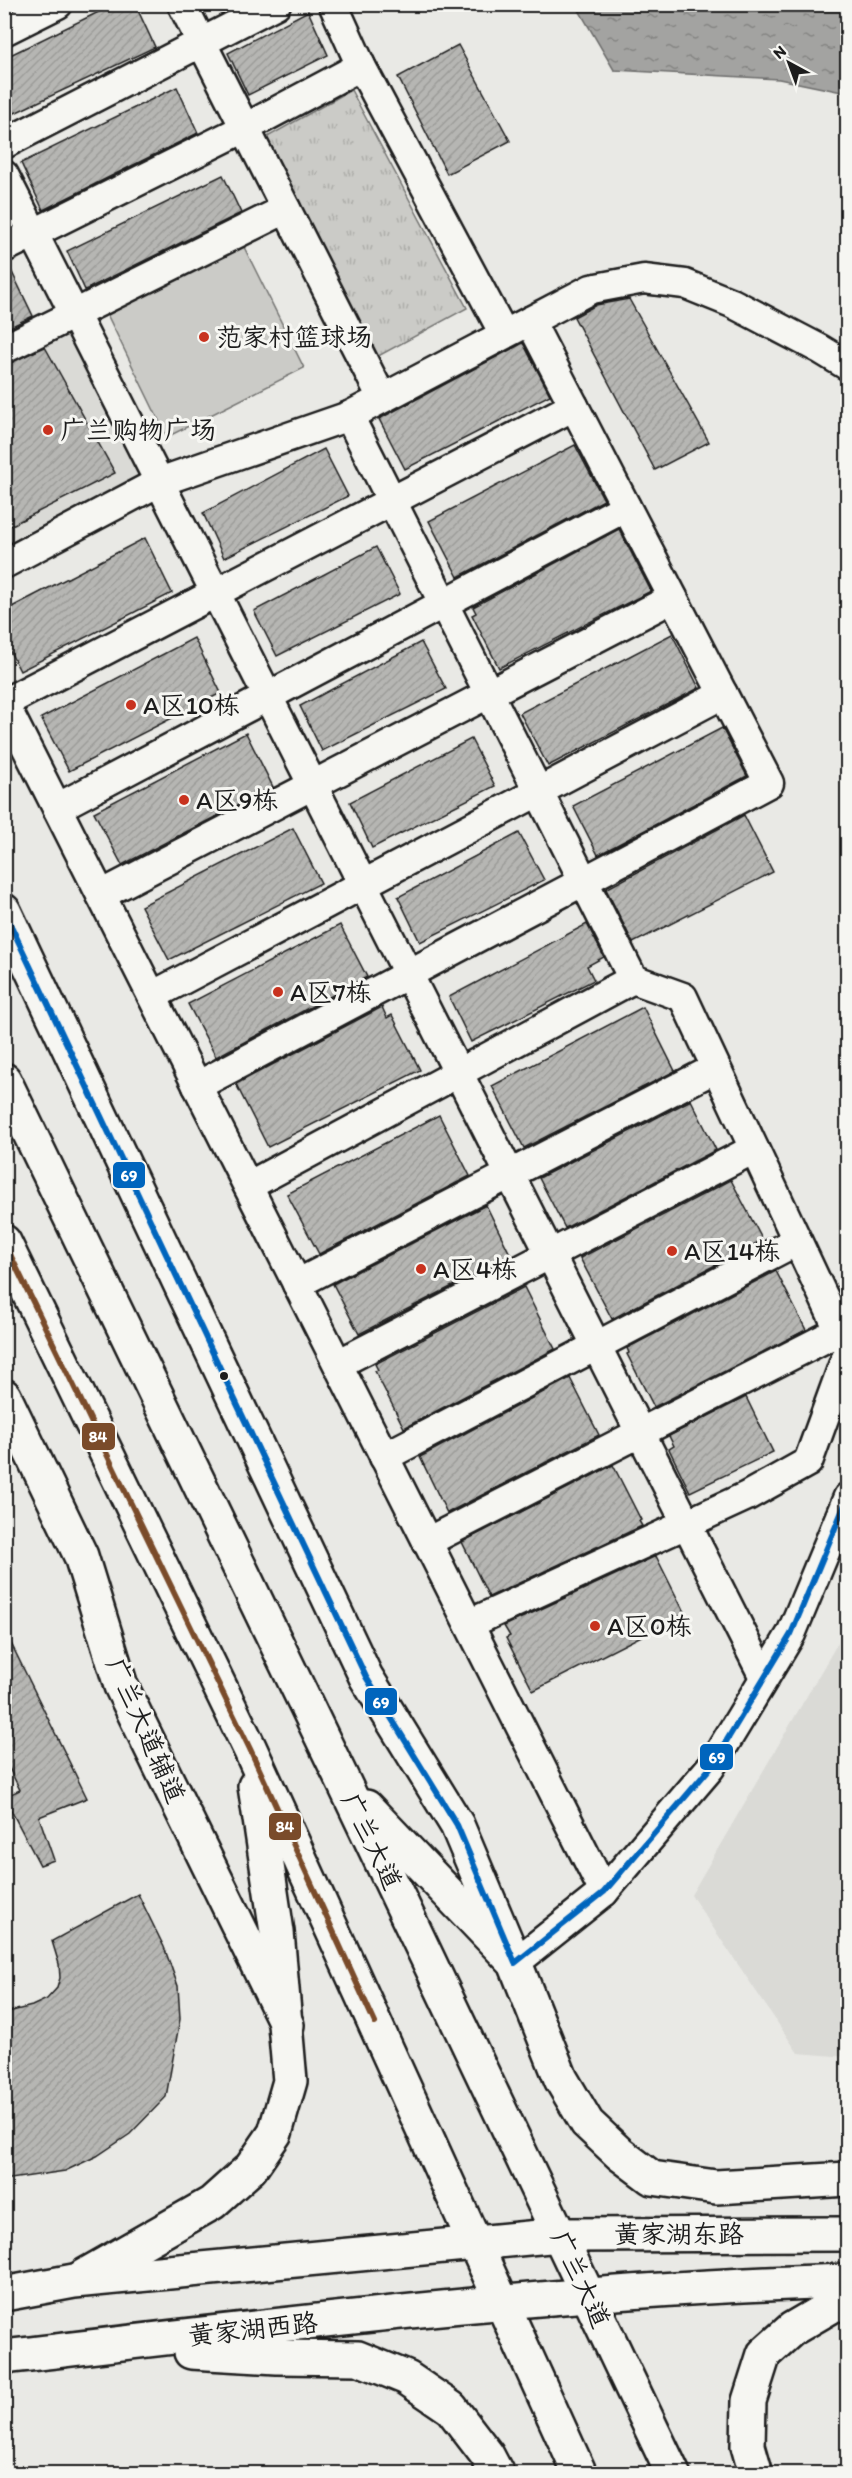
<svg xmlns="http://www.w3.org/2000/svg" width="852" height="2478" viewBox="0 0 852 2478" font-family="Itim,'LXGW WenKai TC',sans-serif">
<defs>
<pattern id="grass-tufts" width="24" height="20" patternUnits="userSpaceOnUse" patternTransform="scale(1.5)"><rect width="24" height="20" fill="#cbcbc7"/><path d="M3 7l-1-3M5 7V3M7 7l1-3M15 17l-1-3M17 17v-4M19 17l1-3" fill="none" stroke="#aeaeaa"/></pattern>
<pattern id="water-ripples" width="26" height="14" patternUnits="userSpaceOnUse" patternTransform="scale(1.5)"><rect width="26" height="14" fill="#a3a3a1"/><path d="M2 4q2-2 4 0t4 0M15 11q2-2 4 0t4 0" fill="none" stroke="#848482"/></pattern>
<pattern id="building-hatch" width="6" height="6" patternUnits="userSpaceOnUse" patternTransform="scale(1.5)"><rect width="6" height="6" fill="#b6b6b3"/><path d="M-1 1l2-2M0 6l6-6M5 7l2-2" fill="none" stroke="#9c9c99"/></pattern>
</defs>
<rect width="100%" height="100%" fill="#e9e9e5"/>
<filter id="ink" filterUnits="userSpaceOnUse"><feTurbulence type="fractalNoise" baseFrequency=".0167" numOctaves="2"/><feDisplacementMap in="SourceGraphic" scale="12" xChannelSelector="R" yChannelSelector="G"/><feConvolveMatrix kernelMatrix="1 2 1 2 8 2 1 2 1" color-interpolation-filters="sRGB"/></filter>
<g filter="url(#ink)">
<g fill="#dadad6">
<path d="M65,329l75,145 -135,70v-184z"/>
<path d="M847,1627v430l-49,-4 -107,-158z"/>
</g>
<path fill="url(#grass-tufts)" stroke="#747472" stroke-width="1.5" d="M351,90l116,218 -96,52 -109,-220z"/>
<path fill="#cbcbc7" stroke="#747472" stroke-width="1.5" d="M239,237l65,131 -137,69 -64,-131z"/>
<path fill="url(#water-ripples)" stroke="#6d6d6c" stroke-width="1.5" d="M576,5h271v88l-68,-14 -165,-9z"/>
<g fill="url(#building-hatch)" stroke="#1c1c1c" stroke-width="1.5">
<path d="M115,4h20l20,43 -151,71v-60z"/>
<path d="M308,11l20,44 -80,40 -20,-42z"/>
<path d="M458,45l52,96 -63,33 -49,-97z"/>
<path d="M177,87l21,46 -155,77 -22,-47z"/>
<path d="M223,175l18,38 -156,77 -18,-39z"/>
<path d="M4,264h4l25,52 -29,14z"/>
<path d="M629,299l80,143 -54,28 -81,-153 22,-12z"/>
<path d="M523,343l27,52 -145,74 -26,-50z"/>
<path d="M45,347l70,126 -111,56v-164z"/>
<path d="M575,445l29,55 -146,77 -29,-56z"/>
<path d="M324,449l24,47 -124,62 -21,-45z"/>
<path d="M619,529l32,62 -152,77 -27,-53 4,-2 -3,-6z"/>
<path d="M145,538l27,55 -152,78 -16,-31v-29z"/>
<path d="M376,547l24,47 -123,62 -23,-45z"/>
<path d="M672,634l27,54 -151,78 -28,-53z"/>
<path d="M194,638l27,55 -152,78 -28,-53z"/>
<path d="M421,642l25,47 -124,62 -22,-45z"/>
<path d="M722,728l25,48 -149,79 -25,-49z"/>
<path d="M246,733l27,54 -151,78 -28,-53z"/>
<path d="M471,739l24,47 -123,62 -22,-46z"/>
<path d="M744,815l29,57 -140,71 -27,-54z"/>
<path d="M293,828l28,55 -152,77 -28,-54z"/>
<path d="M519,833l25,47 -124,62 -22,-45z"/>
<path d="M587,924l17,33 -17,9 7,14 -123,62 -22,-45z"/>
<path d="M340,925l27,52 -151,80 -28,-53z"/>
<path d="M382,1007l5,11 5,-3 28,55 -152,77 -32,-63z"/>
<path d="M643,1007l32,64 -151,77 -32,-62z"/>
<path d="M691,1100l25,50 -151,78 -26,-50z"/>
<path d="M439,1115l31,61 -151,78 -32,-60z"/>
<path d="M731,1180l31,59 -1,2 -149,78 -32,-61z"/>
<path d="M486,1205l25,51 -152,78 -26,-50z"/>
<path d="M776,1271l30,59 -152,77 -27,-53 2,-1 -2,-5z"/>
<path d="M524,1287l31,62 -151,79 -29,-57 3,-1 -3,-6z"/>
<path d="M570,1378l29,57 -152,78 -27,-56z"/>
<path d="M746,1397l27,55 -83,40 -21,-43 5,-3 -5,-10z"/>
<path d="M613,1465l28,55 -2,1 3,5 -153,71 -27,-55z"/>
<path d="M656,1556l29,58 -152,77 -27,-53 4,-2 -6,-10z"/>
<path d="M4,1629l83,169 -48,19 15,43 -14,5 -36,-68 16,-7 -16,-32z"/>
<path d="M138,1894l26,53 14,39 2,33 -14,78 -36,37 -33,22 -32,15 -61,9v-167l28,-7 15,-7 10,-11 3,-10 -1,-14 -7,-23z"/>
</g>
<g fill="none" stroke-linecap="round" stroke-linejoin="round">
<defs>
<g id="minor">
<path d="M182,4l200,394"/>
<path d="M333,4l28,62 143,268"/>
<path d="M4,31l54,-27"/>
<path d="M4,144l272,-140"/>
<path d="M4,175l760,1502"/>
<path d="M4,248l241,-120 116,-62"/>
<path d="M4,349l282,-140"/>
<path d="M349,416l284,563 50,18 165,352"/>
<path d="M4,564l155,-82 190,-66 242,-127 53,-10 41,5 47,19 88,46 28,17"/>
<path d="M4,703l600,1189"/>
<path d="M4,703l570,-297"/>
<path d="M57,808l569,-301"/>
<path d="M101,895l572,-297"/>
<path d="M152,996l571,-302"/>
<path d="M197,1086l572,-303 -239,-462"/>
<path d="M248,1186l385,-207"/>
<path d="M297,1284l419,-216"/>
<path d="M338,1364l416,-215"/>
<path d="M384,1457l413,-216"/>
<path d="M427,1542l412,-211"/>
<path d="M469,1624l278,-128 61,-34 40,-110"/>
<path d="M515,1963l89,-71 106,-124 81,-134 57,-137"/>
</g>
<g id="major">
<path d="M4,911l362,766 91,148 58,138"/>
<path d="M4,1080l340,703 329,691"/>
<path d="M4,1242l246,507 330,725"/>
<path d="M4,1396l77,160 40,130 166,339"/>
<path d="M366,1807l149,156 46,116 26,44 33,31 32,24 64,9 132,-8"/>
<path d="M84,2276l128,-73 39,-35 24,-35 15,-52 -13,-149 -22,-146"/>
<path d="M4,2294l70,-13 486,-46 288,-1"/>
<path d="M191,2352l86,5 81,1 49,20 44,30 36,47 10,19"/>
<path d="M4,2357c281,-33 561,-68 844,-76"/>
<path d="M756,2474l-8,-28 1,-45 15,-47 28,-25 41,-24 15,-2"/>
</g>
</defs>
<use href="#minor" stroke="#1c1c1c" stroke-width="33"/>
<use href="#major" stroke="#1c1c1c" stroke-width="38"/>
<use href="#minor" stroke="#f6f6f2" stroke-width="28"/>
<use href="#major" stroke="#f6f6f2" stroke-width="33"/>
<defs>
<path id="bus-1" d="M4,911l362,766 91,148 58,138 89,-71 106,-124 81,-134 57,-137"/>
<path id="bus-2" d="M4,1242l246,507 125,274"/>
</defs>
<use href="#bus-1" stroke="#f6f6f2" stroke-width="10"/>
<use href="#bus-2" stroke="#f6f6f2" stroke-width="10"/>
<use href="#bus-1" stroke="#0065bd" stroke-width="6"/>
<use href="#bus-2" stroke="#7a4b2a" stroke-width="6"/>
</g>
</g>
<g fill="#c8321e" stroke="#f6f6f2" stroke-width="2">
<circle cx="204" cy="337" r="6"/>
<circle cx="48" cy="430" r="6"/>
<circle cx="131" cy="705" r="6"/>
<circle cx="184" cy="800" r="6"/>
<circle cx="278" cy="992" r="6"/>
<circle cx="672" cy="1251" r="6"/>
<circle cx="421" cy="1269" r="6"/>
<circle cx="595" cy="1626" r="6"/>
</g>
<circle fill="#1c1c1c" stroke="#f6f6f2" stroke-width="2" cx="224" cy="1376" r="5"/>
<g text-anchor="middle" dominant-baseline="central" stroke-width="6" stroke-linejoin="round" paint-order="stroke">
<g font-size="26" fill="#1c1c1c" stroke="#f6f6f2" text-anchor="start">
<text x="216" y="337">范家村篮球场</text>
<text x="60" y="430">广兰购物广场</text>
<text x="143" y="705">A区10栋</text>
<text x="196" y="800">A区9栋</text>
<text x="290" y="992">A区7栋</text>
<text x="684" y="1251">A区14栋</text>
<text x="433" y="1269">A区4栋</text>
<text x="607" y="1626">A区0栋</text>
</g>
<g font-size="26" fill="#1c1c1c" stroke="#f6f6f2">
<text transform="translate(146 1730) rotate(66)">广兰大道辅道</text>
<text transform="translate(372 1841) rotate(64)">广兰大道</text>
<text x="679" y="2234">黄家湖东路</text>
<text transform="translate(581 2279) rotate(65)">广兰大道</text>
<text transform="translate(253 2329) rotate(-6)">黄家湖西路</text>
</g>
</g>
<g stroke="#f6f6f2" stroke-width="2">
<rect x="112" y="1161" width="34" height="28" rx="6" fill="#0065bd"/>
<rect x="81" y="1422" width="35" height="29" rx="6" fill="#7a4b2a"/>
<rect x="364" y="1687" width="34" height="29" rx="6" fill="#0065bd"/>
<rect x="699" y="1743" width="35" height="28" rx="6" fill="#0065bd"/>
<rect x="268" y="1812" width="34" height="29" rx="6" fill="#7a4b2a"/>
</g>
<g font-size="16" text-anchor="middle" font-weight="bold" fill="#fff">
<text x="129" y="1181">69</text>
<text x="98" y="1442">84</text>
<text x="381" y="1708">69</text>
<text x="717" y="1763">69</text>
<text x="285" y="1832">84</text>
</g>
<rect width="852" height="2478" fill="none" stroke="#f6f6f2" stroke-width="24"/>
<rect x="12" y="12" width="828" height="2454" fill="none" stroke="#1c1c1c" stroke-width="2" filter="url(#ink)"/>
<g transform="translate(789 63) rotate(319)" stroke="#f6f6f2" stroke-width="4.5" paint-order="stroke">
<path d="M0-4.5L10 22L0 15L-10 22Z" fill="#1c1c1c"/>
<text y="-9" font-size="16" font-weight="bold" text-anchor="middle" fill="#1c1c1c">N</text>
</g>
</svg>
